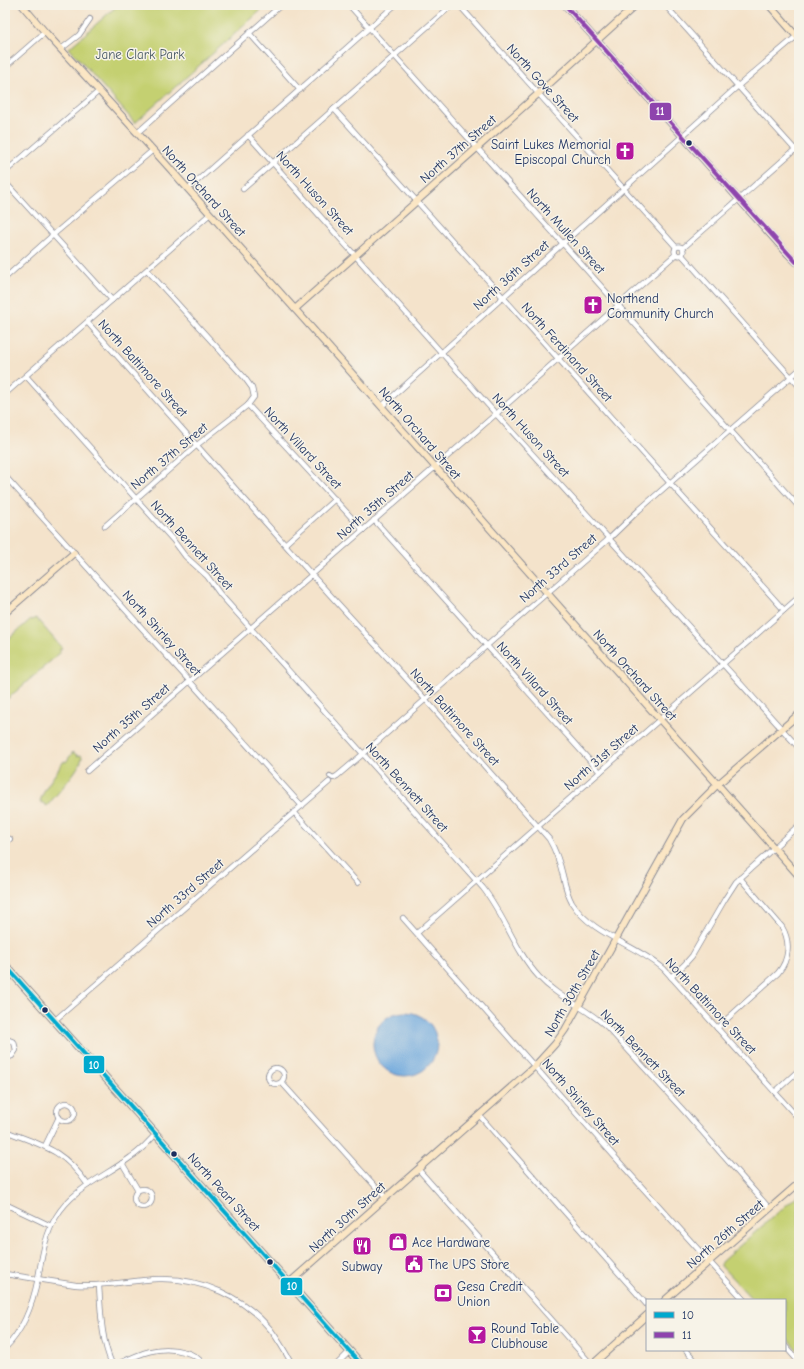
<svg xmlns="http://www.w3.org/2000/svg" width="804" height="1369" viewBox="0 0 804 1369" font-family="'Comic Neue',sans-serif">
<rect width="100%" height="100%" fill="#f7f3e8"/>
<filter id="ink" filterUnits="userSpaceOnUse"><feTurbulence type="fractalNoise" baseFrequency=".025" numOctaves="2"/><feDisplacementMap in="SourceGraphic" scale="8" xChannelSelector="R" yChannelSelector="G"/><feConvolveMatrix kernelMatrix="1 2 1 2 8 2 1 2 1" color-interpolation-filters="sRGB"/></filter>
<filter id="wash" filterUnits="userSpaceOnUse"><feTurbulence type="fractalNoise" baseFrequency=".012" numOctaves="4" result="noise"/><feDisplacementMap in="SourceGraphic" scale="16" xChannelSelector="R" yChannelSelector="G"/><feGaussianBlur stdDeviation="0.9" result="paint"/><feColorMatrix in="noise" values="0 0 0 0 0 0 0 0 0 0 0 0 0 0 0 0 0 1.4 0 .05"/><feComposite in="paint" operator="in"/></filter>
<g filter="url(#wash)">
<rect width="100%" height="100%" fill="#f4e3cb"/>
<g fill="#c4d071" stroke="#708068">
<path d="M118,5l3,2 3,-2h143l-132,118 -66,-75z"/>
<path d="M36,618l26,30 -3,2 2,2 -56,49v-59l26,-23 2,1z"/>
<path d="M73,752l5,4 3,-1 1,2c0,10 -27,39 -35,49l-7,-5 5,-12 19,-28 2,1z"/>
<path d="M799,1194v158l-14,-16v-36h-32l-32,-34v-4z"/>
</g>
<circle fill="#6da7dd" stroke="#446b9e" cx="405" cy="1044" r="32"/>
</g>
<g filter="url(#ink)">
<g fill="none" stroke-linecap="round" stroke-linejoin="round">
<defs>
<g id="street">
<path d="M349,5l450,502"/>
<path d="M459,5l217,242"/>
<path d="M665,5l134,149"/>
<path d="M249,33l51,57"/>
<path d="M61,49l18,-14 11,-16"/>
<path d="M5,67l40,-35"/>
<path d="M334,109l450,501"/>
<path d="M137,133l144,-128"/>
<path d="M248,135l248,279 303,334"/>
<path d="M5,172l94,-81"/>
<path d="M5,182l107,118"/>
<path d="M188,189l207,-184"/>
<path d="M243,189l209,-184"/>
<circle cx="679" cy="251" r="4.5"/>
<path d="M683,248l116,-102"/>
<path d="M682,255l117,131"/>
<path d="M5,278l48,-43 100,-85"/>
<path d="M88,323l224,252 113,124 124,140c7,12 11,24 14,37 2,9 4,18 9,27 20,32 63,41 92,66l135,150"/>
<path d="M26,376l147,164 12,16 22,20 13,18 263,294c22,28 32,63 56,89 20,22 49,31 69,51l76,83 86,98"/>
<path d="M5,394l205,-180"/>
<path d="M248,405l115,125"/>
<path d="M382,406l356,-320 61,-52"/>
<path d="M5,476l297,330"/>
<path d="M374,520l226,252"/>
<path d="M105,526l92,-81 51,-40 6,-8 -2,-9 -8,-11 -97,-107"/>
<path d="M285,544l50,-45"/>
<path d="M87,771l409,-357 180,-160"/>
<path d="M330,776l3,2 4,-2 26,-22 247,-216 29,-28 160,-140"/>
<path d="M294,812l64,71"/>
<path d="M5,844l5,-5"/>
<path d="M403,918l219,247 122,135"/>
<path d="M417,933l382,-336"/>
<path d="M671,977l13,-12 8,-9 33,-57 11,-17 63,-57"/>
<path d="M54,1021l275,-239"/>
<path d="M717,1028l61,-55c11,-13 13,-31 4,-46l-42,-49"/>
<path d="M5,1040h4l5,2 2,8 -4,6 -7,2"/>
<circle cx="276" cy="1076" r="8"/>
<path d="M282,1083l103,114"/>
<path d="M775,1092l24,-22"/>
<circle cx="66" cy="1112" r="9"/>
<path d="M479,1115l168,190"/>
<path d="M5,1131c39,15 58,18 83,54"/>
<path d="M45,1146l14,-29"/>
<path d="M122,1163l16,27"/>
<path d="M418,1169l173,195"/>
<circle cx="143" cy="1198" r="9"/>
<path d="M5,1204l46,22"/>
<path d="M5,1274l71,11c28,2 55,-5 83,-6 43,-1 85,18 112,51 8,11 15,23 21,34"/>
<path d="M99,1286c2,27 2,53 13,78"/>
<path d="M785,1346l14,16"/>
<path d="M5,1348c19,-18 28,-45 33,-70 4,-21 7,-43 18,-61 17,-29 50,-41 75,-60 10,-6 17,-15 25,-23"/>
<path d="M686,1350l12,14"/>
<path d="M118,1364c21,-10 42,-20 67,-12 7,2 13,5 18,12"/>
<path d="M337,1364l13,-13"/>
</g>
<g id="secondary">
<path d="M22,5l23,27 119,130 635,714"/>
<path d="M565,5l223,249 8,8 3,-3"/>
<path d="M769,5l30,34"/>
<path d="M295,309l243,-215 98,-89"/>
<path d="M5,613l69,-60"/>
<path d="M289,1283l246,-217 20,-22 10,-14 118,-211 34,-34 82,-71"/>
<path d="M665,1300l134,-117"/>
<path d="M593,1364l54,-49"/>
</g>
<path id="primary" d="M5,965l356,399"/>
</defs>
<use href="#street" stroke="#888994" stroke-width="6"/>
<use href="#secondary" stroke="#888994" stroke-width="8"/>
<use href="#primary" stroke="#888994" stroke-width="9"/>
<use href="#street" stroke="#fff" stroke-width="4.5"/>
<use href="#secondary" stroke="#fbe6c4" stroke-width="6"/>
<use href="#primary" stroke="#f6c16b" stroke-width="7"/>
<defs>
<path id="bus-1" d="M5,965l356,399"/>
<path id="bus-2" d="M565,5l231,257"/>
</defs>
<use href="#bus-1" stroke="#f7f3e8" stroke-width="7"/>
<use href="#bus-2" stroke="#f7f3e8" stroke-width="7"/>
<use href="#bus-1" stroke="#00a9ce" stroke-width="4"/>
<use href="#bus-2" stroke="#8e44ad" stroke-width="4"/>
</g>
</g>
<defs>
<symbol id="church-square" viewBox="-11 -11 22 22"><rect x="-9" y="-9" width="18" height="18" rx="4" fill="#b5179e" stroke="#f7f3e8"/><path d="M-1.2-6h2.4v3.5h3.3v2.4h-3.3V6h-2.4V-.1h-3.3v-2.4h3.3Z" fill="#fff"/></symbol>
<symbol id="shop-square" viewBox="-11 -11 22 22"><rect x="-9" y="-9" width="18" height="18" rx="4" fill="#b5179e" stroke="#f7f3e8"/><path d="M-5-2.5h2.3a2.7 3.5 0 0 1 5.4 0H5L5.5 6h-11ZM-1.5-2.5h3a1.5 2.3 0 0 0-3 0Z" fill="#fff"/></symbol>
<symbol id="restaurant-square" viewBox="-11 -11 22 22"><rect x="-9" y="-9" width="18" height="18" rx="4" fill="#b5179e" stroke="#f7f3e8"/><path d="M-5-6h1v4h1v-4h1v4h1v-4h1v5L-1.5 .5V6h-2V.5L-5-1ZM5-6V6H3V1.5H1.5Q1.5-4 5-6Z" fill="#fff"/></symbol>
<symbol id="civic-square" viewBox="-11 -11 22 22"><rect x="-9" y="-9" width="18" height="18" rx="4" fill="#b5179e" stroke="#f7f3e8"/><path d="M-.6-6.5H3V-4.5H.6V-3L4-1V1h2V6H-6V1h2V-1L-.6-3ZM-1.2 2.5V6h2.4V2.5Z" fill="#fff"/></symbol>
<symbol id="bank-square" viewBox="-11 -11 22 22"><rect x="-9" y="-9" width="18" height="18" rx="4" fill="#b5179e" stroke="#f7f3e8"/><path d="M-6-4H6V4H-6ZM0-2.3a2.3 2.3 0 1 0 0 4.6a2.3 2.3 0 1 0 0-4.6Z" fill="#fff"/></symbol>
<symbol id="bar-square" viewBox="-11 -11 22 22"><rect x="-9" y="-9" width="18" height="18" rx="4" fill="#b5179e" stroke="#f7f3e8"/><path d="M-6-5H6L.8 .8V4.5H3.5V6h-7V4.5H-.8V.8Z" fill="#fff"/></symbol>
</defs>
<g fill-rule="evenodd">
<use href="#church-square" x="614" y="140" width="22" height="22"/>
<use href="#church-square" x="582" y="294" width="22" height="22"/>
<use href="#shop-square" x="387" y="1231" width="22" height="22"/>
<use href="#restaurant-square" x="351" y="1235" width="22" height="22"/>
<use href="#civic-square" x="403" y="1253" width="22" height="22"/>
<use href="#bank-square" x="432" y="1282" width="22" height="22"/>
<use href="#bar-square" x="466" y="1324" width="22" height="22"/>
</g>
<g fill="#1b2f5e" stroke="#f7f3e8" stroke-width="1.5">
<circle cx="689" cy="143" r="3.5"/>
<circle cx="45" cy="1010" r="3.5"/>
<circle cx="174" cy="1154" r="3.5"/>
<circle cx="270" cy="1262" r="3.5"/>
</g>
<g text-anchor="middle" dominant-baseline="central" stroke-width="3" stroke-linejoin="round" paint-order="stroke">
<g font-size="13" fill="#455763" stroke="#f7f3e8">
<text x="140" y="54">Jane Clark Park</text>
</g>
<g font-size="13" fill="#1b2f5e" stroke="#f7f3e8">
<text transform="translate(543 83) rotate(48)">North Gove Street</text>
<text transform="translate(458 149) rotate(-41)">North 37th Street</text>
<text transform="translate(204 191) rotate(48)">North Orchard Street</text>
<text transform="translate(315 193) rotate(48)">North Huson Street</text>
<text transform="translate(566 231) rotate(48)">North Mullen Street</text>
<text transform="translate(511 275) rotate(-42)">North 36th Street</text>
<text transform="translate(567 352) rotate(48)">North Ferdinand Street</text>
<text transform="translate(143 368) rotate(48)">North Baltimore Street</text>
<text transform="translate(420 433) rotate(49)">North Orchard Street</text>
<text transform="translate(531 435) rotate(48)">North Huson Street</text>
<text transform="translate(303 448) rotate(47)">North Villard Street</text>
<text transform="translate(169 456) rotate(-40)">North 37th Street</text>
<text transform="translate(375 505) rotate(-41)">North 35th Street</text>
<text transform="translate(192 545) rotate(48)">North Bennett Street</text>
<text transform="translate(558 568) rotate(-41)">North 33rd Street</text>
<text transform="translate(162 633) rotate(48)">North Shirley Street</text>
<text transform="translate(635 675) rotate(48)">North Orchard Street</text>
<text transform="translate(535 683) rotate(48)">North Villard Street</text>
<text transform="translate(455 717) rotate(48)">North Baltimore Street</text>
<text transform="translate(131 718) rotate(-41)">North 35th Street</text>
<text transform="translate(601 757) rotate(-41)">North 31st Street</text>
<text transform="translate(407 787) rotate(48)">North Bennett Street</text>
<text transform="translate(185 893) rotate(-41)">North 33rd Street</text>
<text transform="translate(572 993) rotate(-60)">North 30th Street</text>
<text transform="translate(711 1006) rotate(47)">North Baltimore Street</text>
<text transform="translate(643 1053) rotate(46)">North Bennett Street</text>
<text transform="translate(581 1102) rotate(49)">North Shirley Street</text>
<text transform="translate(224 1192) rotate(48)">North Pearl Street</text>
<text transform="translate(347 1217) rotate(-42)">North 30th Street</text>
<text transform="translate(725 1234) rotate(-41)">North 26th Street</text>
</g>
<g font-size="13" fill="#1b2f5e" stroke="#f7f3e8" text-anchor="start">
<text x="611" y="144" text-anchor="end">Saint Lukes Memorial<tspan x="611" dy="15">Episcopal Church</tspan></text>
<text x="607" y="298">Northend<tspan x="607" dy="15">Community Church</tspan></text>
<text x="412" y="1242">Ace Hardware</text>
<text x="428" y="1264">The UPS Store</text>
<text x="362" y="1266" text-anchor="middle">Subway</text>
<text x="457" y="1286">Gesa Credit<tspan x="457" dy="15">Union</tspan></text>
<text x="491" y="1328">Round Table<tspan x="491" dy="15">Clubhouse</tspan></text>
</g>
</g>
<g stroke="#f7f3e8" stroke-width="1.5">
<rect x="649" y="102" width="23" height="19" rx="4" fill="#8e44ad"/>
<rect x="83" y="1055" width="22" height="19" rx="4" fill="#00a9ce"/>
<rect x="280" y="1277" width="23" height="19" rx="4" fill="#00a9ce"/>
</g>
<g font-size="11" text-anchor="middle" font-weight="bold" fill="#fff">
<text x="660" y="115">11</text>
<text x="94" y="1069">10</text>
<text x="292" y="1290">10</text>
</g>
<rect width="804" height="1369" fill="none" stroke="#f7f3e8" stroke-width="20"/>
<rect x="646" y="1299" width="140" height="52" fill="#f7f3e8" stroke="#9fa5b1"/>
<rect x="654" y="1312" width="20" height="6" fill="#00a9ce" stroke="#9fa5b1"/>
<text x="682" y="1319" font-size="12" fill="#1b2f5e">10</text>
<rect x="654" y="1332" width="20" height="6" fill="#8e44ad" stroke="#9fa5b1"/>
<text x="682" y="1339" font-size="12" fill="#1b2f5e">11</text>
</svg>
